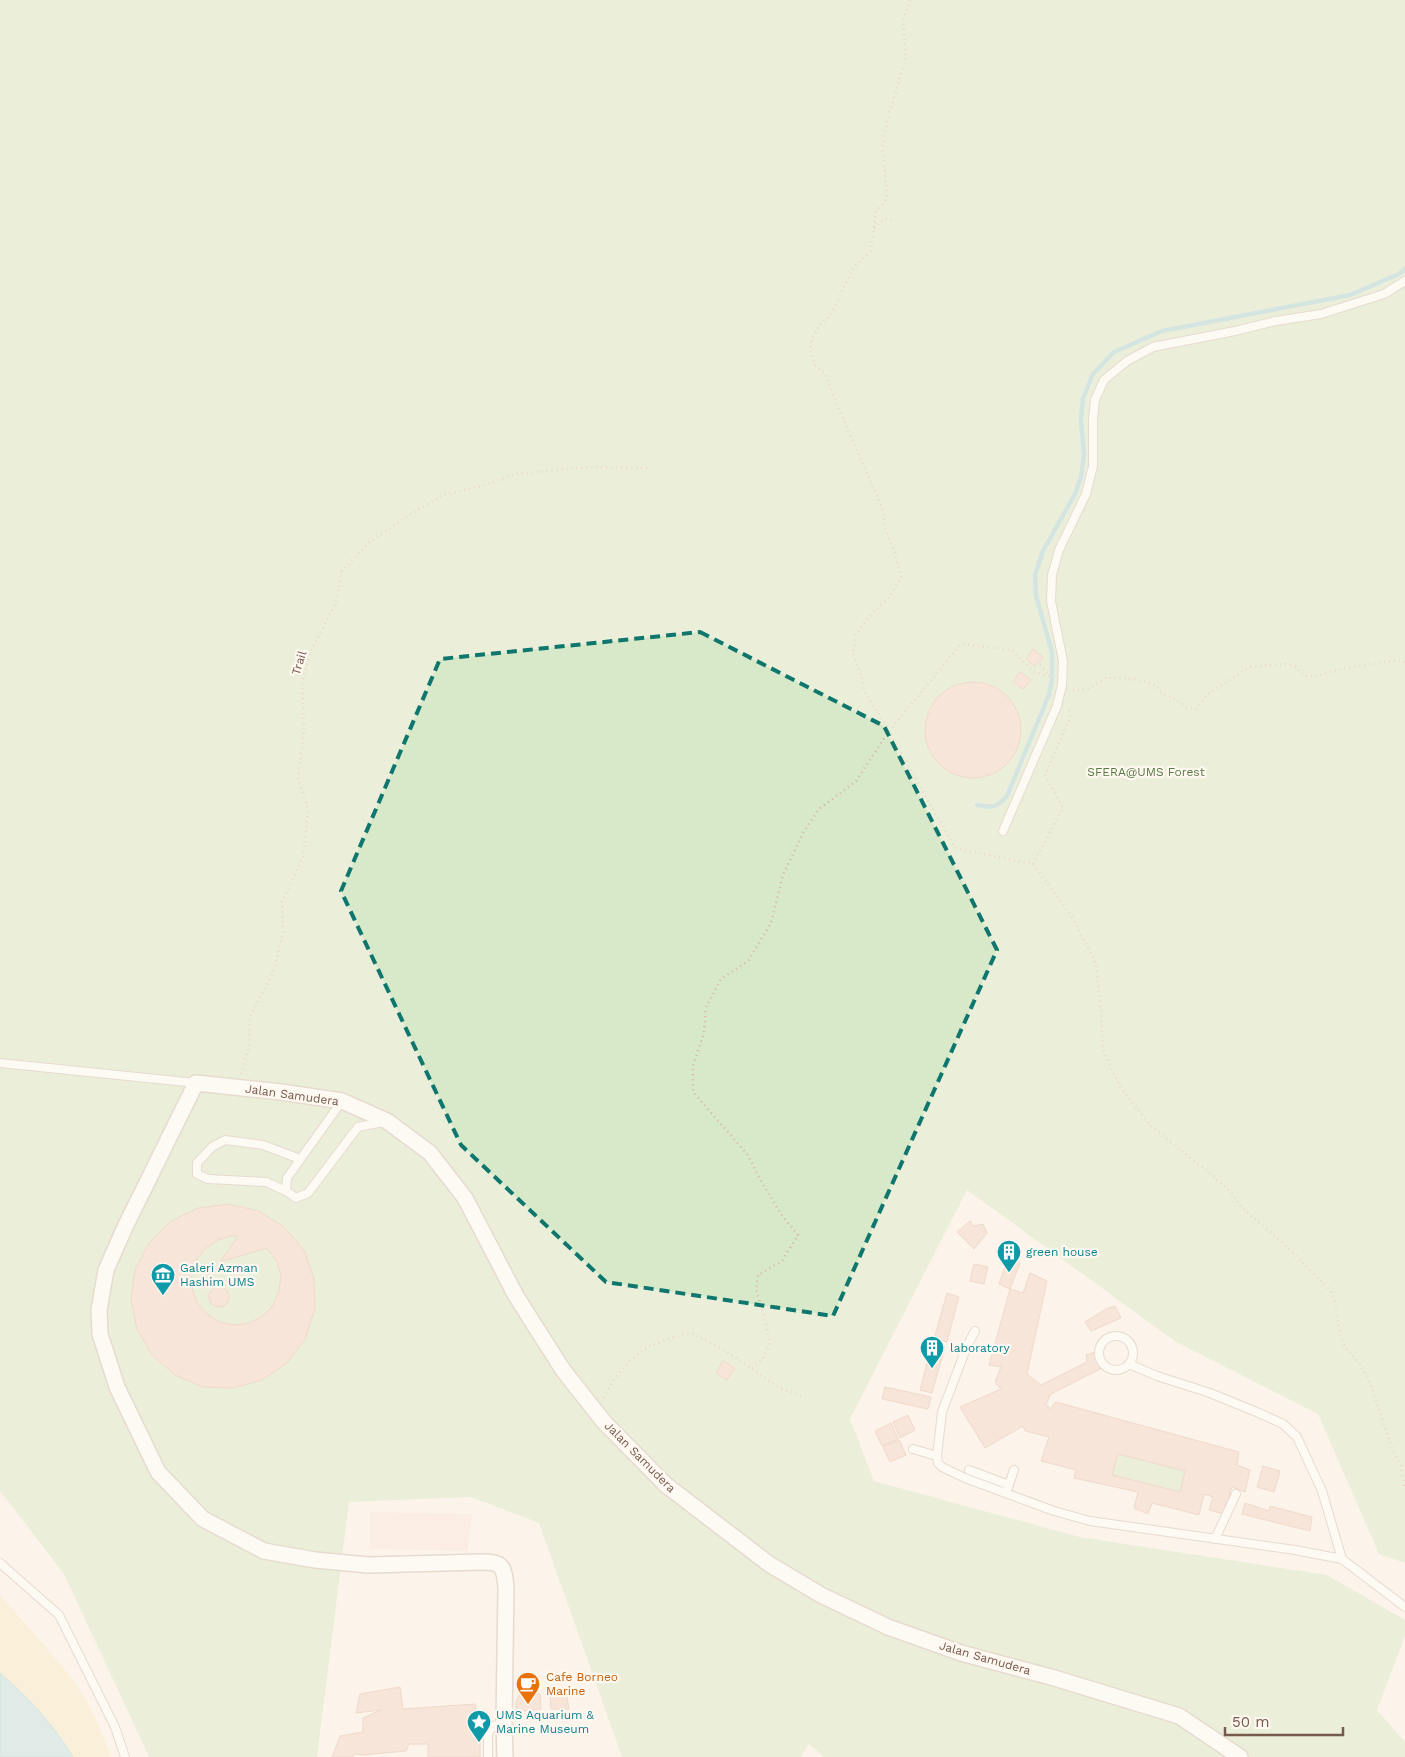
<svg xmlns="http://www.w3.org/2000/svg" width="1405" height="1757" viewBox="0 0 1405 1757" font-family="'Work Sans',sans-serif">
<rect width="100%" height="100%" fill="#fcf4ea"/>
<path fill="#fbe5de" d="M370,1512l102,2 -4,37 -98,-2z"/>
<g fill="#d7e9c8">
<path d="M0,0h1405v1563l-26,-9 -61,-140 -142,-72 -209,-152 -117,229 24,62 206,56 247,38 78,45v16l-28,74 28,32v15h-581l-15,-13 -8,13h-179l-83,-234 -68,-26 -122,5 -32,255h-168l-85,-183 -64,-83z"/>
<path d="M1118,1454l67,17 -5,21 -68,-17z"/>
</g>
<path fill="#f9ebc6" d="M0,1595c27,31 56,62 80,95 14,20 22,45 31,67h-38l-15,-24 -33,-36 -25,-24z"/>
<path fill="#bfe1e5" stroke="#a5d1d6" d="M0,1673c28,24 54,52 73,84h-73z"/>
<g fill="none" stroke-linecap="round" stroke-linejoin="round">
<g stroke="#a5d1d6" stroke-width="4.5">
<path d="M1049,696l3,-17v-27l-16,-56 -1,-21 8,-24 32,-57 6,-17 3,-22 -3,-35 2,-22 10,-24 21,-22 48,-21 188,-36 49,-21 6,-5"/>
<path d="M977,805c16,3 19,3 30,-9l41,-99"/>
</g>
</g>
<g fill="#f0d2c3" stroke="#e2b8a4" fill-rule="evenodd">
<path d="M1033,649l10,8 -8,9 -9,-7z"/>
<path d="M1020,672l11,8 -8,9 -10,-8z"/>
<circle cx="973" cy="730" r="48"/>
<path d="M229,1204l30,7 25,16 20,23 10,29 1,30 -10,30 -18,24 -25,17 -29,8 -30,-1 -28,-12 -23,-20 -15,-26 -6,-29 4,-30 14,-27 22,-22 27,-13zM231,1236h7l-18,26 47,-14 10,14 4,14 -2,15 -6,14 -10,11 -14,7 -15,2 -14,-3 -13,-8 -10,-12 -5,-14v-15l5,-14 9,-11 12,-8z"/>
<path d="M970,1221l4,5 9,-2 4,9 -13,16 -17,-17z"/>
<path d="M1008,1258l12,5 -10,26 -11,-5z"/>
<path d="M974,1264l14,3 -4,17 -14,-3z"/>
<path d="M1030,1273l17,8 -20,93 14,11 46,-23 -1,-7 9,-3 9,15 -53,27 -5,10 4,5 6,-7 183,50 -2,13 13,5 -5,22 -13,-5 -8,27 -15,-4 4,-13 -9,-3 -5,21 -47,-12 -4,11 -14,-6 4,-16 -64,-14 2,-8 -35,-9 8,-24 -24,-6 -2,-5 -38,22 -25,-41 41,-18 -6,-7 6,-15 -12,-2 21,-76 13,4zM1118,1454l67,17 -5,21 -68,-17z"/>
<circle cx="219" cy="1297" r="10"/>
<circle cx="219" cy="1297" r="10"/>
<path d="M947,1293l12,4 -12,45 -13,-3z"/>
<path d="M1115,1306l6,12 -30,13 -6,-9 21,-13z"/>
<path d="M932,1344l13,3 -13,46 -12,-3z"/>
<path d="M723,1361l12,7 -8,12 -11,-7z"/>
<path d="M885,1387l46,10 -3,12 -46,-10z"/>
<path d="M908,1415l7,15 -15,8 -7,-16z"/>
<path d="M891,1423l7,16 -16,7 -7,-15z"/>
<path d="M899,1440l7,15 -16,7 -7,-15z"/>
<path d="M1263,1466l17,5 -6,21 -17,-5z"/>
<path d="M1245,1503l24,8 1,-5 42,11 -2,14 -68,-17z"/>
<path d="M400,1687l3,22 72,-5 5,30v23h-52v-13h-19l-3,7 -44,4 -8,-1 -1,3h-21l8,-21 23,-4v-14l18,-8 -25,3 4,-19z"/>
<path d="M566,1691l3,18h-18l-1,-15z"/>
<path d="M520,1694h20l1,15 -25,3v-11z"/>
</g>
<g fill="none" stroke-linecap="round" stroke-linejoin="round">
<defs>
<g id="service">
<path d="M1003,831l54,-125 5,-21 1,-24 -12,-60 1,-26 7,-25 27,-56 7,-28v-47l2,-19 9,-20 23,-19 26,-14 82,-16 41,-10 45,-7 63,-20 21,-13"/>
<path d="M0,1063l196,20"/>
<path d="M342,1101l-55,77 -1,13 10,7 12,-5 50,-66 25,-5"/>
<path d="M286,1191l-20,-9 -58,-3 -11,-5v-11l15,-16 13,-7 38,5 37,14"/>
<path d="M975,1331l-8,15 -25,66 -5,44 1,7 4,4 23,11 89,33 36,10 205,29 47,9 63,48"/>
<circle cx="1116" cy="1353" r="17"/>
<path d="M1129,1364l28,12 53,17 49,20 24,11 14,13 25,54 20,68"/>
<path d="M913,1449l24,7"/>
<path d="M969,1470l40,15"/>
<path d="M1007,1490l7,-20"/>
<path d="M1215,1539l21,-45"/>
<path d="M0,1563l59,52 56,112 10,30"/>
<path d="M488,1757v-23l4,-7 12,-5"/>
</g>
<path id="minor" d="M505,1757l-1,-35 2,-135c-2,-20 -3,-25 -24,-25l-114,3 -53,-5 -51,-9 -61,-32 -45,-47 -41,-85 -17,-53 -1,-24 7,-40 19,-43 71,-144 85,9 61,9 45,20 43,32 35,45 51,98 47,74 41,52 62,63 103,79 52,31 67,32 73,26 90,24 128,39 61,41"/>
</defs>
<use href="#service" stroke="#cebbb0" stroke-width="10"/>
<use href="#minor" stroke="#cebbb0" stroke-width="18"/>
<g stroke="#d5b5a5" stroke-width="2.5" stroke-dasharray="1 4" stroke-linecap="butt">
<path d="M910,0l-7,21 3,37 -17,56 -7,31 5,51 -4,8 -7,7 -5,40 -18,17 -22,47 -9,7 -10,16 -2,11 5,16 11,10 12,32 44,101 4,22 9,23 6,25 -13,21 -15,13 -17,21 -3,21 9,23 2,14 25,40 66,117 78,16 38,51 25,49 5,47 2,39 17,37 30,38 29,24 31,24 23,22 9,13 43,37 46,46 4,11 5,33 5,12 16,18 11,23 18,55 11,24 4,22"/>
<path d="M874,228l10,-9h8"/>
<path d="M1040,665l10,10"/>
<path d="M1073,690c12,3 24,-6 34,-13l32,3 16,5 9,10 9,3 13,9 10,2 12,-15 41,-27 37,-3 9,2 9,10h13l24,-7 55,-9 9,2"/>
<path d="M1033,864l30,-56 -18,-33 25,-58 -1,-8"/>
<path d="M241,1074l8,-26 1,-32 23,-43 10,-40 -1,-31 21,-45 5,-47 -10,-33 6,-49 -2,-46 8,-29 26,-51 6,-31 26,-28 49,-33 29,-16 36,-8 33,-12 77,-7 56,1"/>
<path d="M752,1368l11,-9 7,-16 -6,-28 -8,-25 2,-15 24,-14 16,-26 -17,-21 -19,-31 -14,-28 -55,-63v-26l11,-33 2,-26 15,-28 27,-18 23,-38 12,-48 20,-42 16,-24 37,-28 33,-50 72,-87 51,6 22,22 17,4"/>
<path d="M604,1398l8,-16 18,-21 19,-15 22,-8 20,-5 22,11 25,15 42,29 21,8"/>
</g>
<use href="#service" stroke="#fff" stroke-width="8"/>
<use href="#minor" stroke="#fff" stroke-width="15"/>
</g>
<path d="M0 0H1405V1757H0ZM700,632l184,94 113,224 -164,366 -227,-34 -145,-137 -120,-254 99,-232z" fill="#fcf4ea" fill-opacity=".55" fill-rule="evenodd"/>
<path fill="none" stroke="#0f766e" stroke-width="4" stroke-dasharray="10 6" stroke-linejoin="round" d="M700,632l184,94 113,224 -164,366 -227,-34 -145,-137 -120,-254 99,-232z"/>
<defs>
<symbol id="building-pin" viewBox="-11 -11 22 30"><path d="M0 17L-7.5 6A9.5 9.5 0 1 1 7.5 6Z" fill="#0f9aa8" stroke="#fef8f0"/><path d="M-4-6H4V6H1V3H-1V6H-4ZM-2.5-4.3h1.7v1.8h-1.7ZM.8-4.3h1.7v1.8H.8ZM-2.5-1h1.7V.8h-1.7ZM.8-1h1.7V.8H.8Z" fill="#fff"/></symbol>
<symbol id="museum-pin" viewBox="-11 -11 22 30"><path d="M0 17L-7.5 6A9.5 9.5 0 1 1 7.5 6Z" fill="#0f9aa8" stroke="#fef8f0"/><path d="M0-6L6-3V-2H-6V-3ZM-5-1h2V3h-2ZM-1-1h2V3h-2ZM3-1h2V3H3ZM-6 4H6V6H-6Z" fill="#fff"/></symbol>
<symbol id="cafe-pin" viewBox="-11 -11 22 30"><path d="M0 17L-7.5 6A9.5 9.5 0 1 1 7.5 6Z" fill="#e8710a" stroke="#fef8f0"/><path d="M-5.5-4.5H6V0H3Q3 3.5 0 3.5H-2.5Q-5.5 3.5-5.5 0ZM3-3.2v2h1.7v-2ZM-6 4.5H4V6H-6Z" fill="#fff"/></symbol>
<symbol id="sight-pin" viewBox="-11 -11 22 30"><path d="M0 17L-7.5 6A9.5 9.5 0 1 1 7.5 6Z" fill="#0f9aa8" stroke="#fef8f0"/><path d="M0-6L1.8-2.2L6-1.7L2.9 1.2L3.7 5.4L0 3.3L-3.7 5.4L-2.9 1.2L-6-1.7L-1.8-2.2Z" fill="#fff"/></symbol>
</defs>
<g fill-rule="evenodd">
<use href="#building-pin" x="995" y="1238" width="28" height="38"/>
<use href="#museum-pin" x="149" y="1261" width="28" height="38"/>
<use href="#building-pin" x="918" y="1334" width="28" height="38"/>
<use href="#cafe-pin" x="514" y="1670" width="28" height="38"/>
<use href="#sight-pin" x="465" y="1708" width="28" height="38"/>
</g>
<g text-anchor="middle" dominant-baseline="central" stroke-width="4.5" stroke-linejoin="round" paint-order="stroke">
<g font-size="12" fill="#765a4e" stroke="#fef8f0">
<text transform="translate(299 663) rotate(-73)">Trail</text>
<text transform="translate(292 1095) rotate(8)">Jalan Samudera</text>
<text transform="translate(640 1457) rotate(45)">Jalan Samudera</text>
<text transform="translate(985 1658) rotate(16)">Jalan Samudera</text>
</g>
<g font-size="12" fill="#587a46" stroke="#fef8f0">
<text x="1146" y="772">SFERA@UMS Forest</text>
</g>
<g font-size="12" fill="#0d838f" stroke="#fef8f0" text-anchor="start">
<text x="1026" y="1252">green house</text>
<text x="180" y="1268">Galeri Azman<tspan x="180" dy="14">Hashim UMS</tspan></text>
<text x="950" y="1348">laboratory</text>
<text x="496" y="1715">UMS Aquarium &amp;<tspan x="496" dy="14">Marine Museum</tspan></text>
</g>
<g font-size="12" fill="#c56008" stroke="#fef8f0" text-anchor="start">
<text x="546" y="1677">Cafe Borneo<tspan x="546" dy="14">Marine</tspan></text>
</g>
</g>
<path d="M1225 1727v8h118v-8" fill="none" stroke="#765a4e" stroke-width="2.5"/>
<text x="1232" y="1727" font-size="15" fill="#765a4e" stroke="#fef8f0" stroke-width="4" paint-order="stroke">50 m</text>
</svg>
